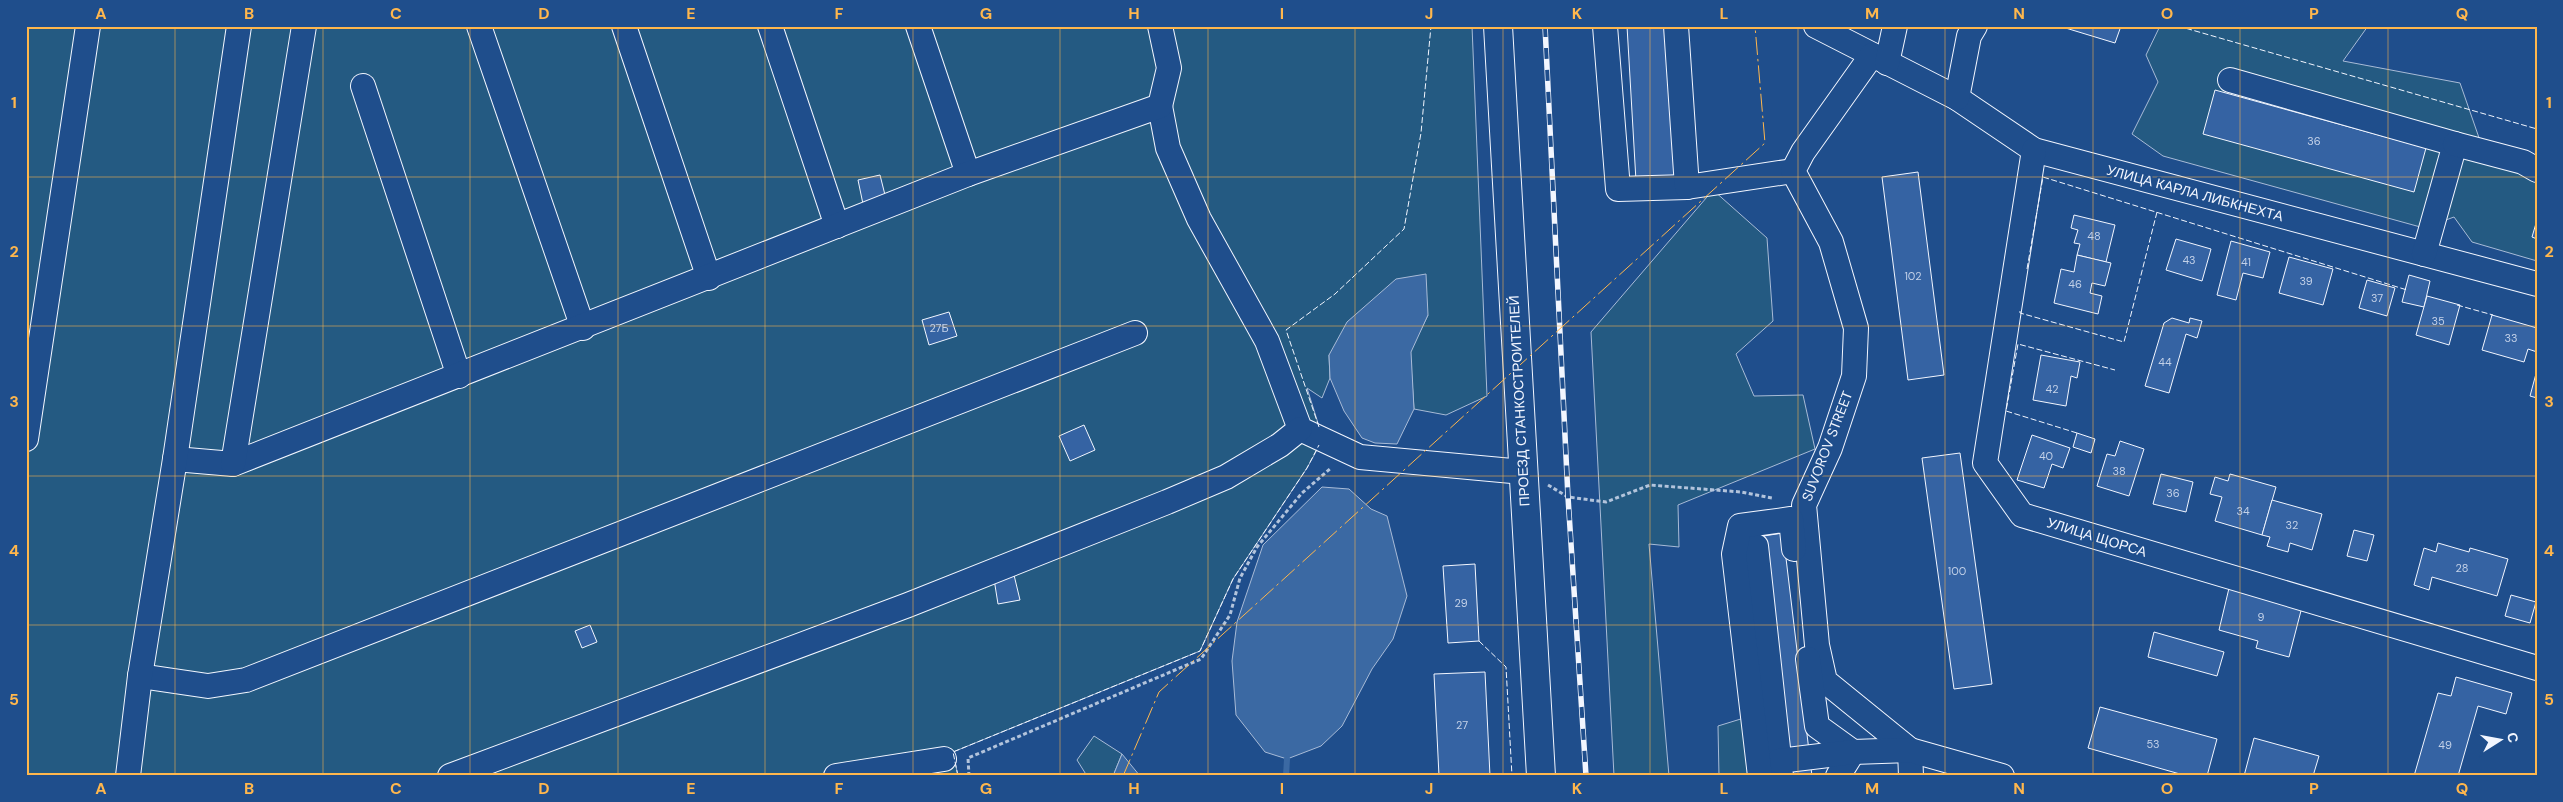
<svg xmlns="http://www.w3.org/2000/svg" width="2563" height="802" viewBox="0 0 2563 802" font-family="'DM Sans',sans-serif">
<rect width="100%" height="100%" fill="#1f4e8c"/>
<g fill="#245a82" stroke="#a8bbd7">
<path d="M26,26h1446l15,370 -41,19 -32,-6 -4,-57 18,-37 -99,40 1,23 -8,20 -15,-10 16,51 -16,29 -74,111 -33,72 -247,101 5,24h-932z"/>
<path d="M2160,26h208l-25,35 117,22 25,72 52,5v101l-65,-19 -18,-25 -30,11 -261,-72 -31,-22 26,-52 -12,-27z"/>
<path d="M1713,190l54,48 6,83 -37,33 18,42 49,-1 12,54 -137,56 1,42 -30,-3 20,232h-55l-23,-444z"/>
<path d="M1744,718l5,58h-30l-1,-50z"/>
<path d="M1094,736l28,18 -9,22h-26l-10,-16z"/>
</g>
<g fill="#3b69a3" stroke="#a8bbd7">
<path d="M1426,274l2,41 -17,37 3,57 -17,35 -22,-1 -13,-5 -18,-27 -14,-33 -1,-23 18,-33 49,-43z"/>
<path d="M1322,487l27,2 22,20 16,7 20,80 -14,43 -21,30 -30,57 -21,20 -34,13 -22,-7 -29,-37 -4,-54 5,-39 26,-77z"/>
<path d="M1122,754l18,22h-27z"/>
</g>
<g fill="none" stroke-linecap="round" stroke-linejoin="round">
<path stroke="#3b69a3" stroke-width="6" d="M1286,776l1,-17"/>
</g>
<g fill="#3563a3" stroke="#f2f6ff">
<path d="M1627,26h40l9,152 -40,3z"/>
<path d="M2059,26h62l-6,17z"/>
<path d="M2215,90l211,58 -12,44 -211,-58z"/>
<path d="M1918,172l26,203 -36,5 -26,-203z"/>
<path d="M880,175l6,24 -23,5 -5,-24z"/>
<path d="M2074,215l41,10 -9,37 -29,-7 3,-11 -6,-1 4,-13 -7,-2z"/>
<path d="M2537,220v19l-5,-2z"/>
<path d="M2176,239l35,10 -9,32 -36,-11z"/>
<path d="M2231,241l39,11 -7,26 -20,-5 -7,27 -19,-5z"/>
<path d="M2077,255l34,8 -6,23 -13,-3 -2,10 12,3 -4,18 -44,-11 7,-34 13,3z"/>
<path d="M2289,257l44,12 -10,36 -44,-12z"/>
<path d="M2409,275l21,6 -6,26 -22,-5z"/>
<path d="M2367,280l28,8 -8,28 -28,-8z"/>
<path d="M2427,296l33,9 -11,40 -33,-10z"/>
<path d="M949,312l8,24 -28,9 -7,-25z"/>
<path d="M2492,315l45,13v24l-9,-3 -4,13 -42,-12z"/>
<path d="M2172,318l17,5 1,-5 12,3 -5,17 -11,-4 -17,59 -24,-7 19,-63z"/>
<path d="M2041,355l39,7 -3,16 -6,-2 -5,30 -33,-6z"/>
<path d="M2537,370v28l-7,-2z"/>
<path d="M1084,425l11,25 -25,11 -11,-25z"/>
<path d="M2077,433l18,6 -4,14 -18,-6z"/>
<path d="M2032,435l38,13 -7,20 -11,-4 -8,24 -27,-8z"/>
<path d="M2120,441l24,8 -15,47 -32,-10 10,-32 8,2z"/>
<path d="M1960,453l32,231 -38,5 -32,-231z"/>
<path d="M2161,474l32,8 -7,30 -33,-8z"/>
<path d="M2230,474l46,13 -14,48 -47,-14 7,-24 -12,-3 5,-17 13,4z"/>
<path d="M2272,500l50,14 -10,36 -22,-7 -2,9 -21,-6 3,-9 -8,-2z"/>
<path d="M2354,530l20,5 -7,26 -20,-5z"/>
<path d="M1783,533l29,243h-41l-27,-237z"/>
<path d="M2438,543l31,9 1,-4 38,11 -11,37 -65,-19 -3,13 -15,-5 10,-37 12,4z"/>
<path d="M1475,564l4,77 -31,2 -5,-77z"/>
<path d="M1014,575l6,25 -22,4 -4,-25z"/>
<path d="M2230,584l73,19 -14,54 -33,-9 2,-7 -39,-11z"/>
<path d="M2511,595l25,7 -6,21 -25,-7z"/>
<path d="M590,625l7,17 -15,6 -7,-17z"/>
<path d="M2154,632l70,20 -7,24 -69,-19z"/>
<path d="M1485,672l5,104h-51l-5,-102z"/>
<path d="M2456,677l56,16 -6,21 -28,-8 -20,70h-44l24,-83 13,3z"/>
<path d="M2100,707l117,32 -10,37h-20l-99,-28z"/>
<path d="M2254,738l65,18 -6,20h-69z"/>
</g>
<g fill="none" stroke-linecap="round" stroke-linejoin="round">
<defs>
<g id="minor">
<path d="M479,26l104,302"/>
<path d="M624,26l85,252"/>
<path d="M770,26l67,200"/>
<path d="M918,26l50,148"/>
<path d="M1605,26l13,163 69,-2"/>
<path d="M1676,26l11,161 106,-16"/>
<path d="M1816,26l141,72 77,52 503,134"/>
<path d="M1872,55l-69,97 -10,19 38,71 25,86 -2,48 -24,72 -26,57 13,140 8,36 85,69 1,26"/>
<path d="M1887,63l8,-37"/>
<path d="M2230,80l225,64 -31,110"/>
<path d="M363,86l96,290"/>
<path d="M1957,98l12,-62 6,-10"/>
<path d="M1160,106l8,42 31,71 68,122 33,88 60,28 163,15"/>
<path d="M2455,144l68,18 14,8"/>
<path d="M2034,150l-49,313 37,52 515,153"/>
<path d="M26,439l62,-413"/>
<path d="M175,459l58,5 735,-290 192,-68 9,-38 -9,-42"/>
<path d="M233,464l71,-438"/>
<path d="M1756,546l25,230"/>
<path d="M1808,659l9,67 36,26 -15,24"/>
<path d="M140,676l68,10 38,-6 889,-347"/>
<path d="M1779,761l74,-9 57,-2 92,26"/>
<path d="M128,776l12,-100 35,-217 64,-433"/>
<path d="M450,776l458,-171 259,-103 59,-25 54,-32 20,-16"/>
<path d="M836,776l108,-17"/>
<path d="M1760,776l-26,-222 6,-28 51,-7 3,30"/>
</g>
<path id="major" d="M1498,26l43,750"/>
</defs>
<use href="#minor" stroke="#f2f6ff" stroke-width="26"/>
<use href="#major" stroke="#f2f6ff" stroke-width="30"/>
<g stroke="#b3c4dc" stroke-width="3" stroke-dasharray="4 2.5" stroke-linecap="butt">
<path d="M1548,485l20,12 38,5 44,-17 91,7 31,6"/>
<path d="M969,776l-1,-18 233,-99 29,-44 10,-37 17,-31 45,-54 29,-25"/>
</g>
<use href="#minor" stroke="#1f4e8c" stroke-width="24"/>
<use href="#major" stroke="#1f4e8c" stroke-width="28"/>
<defs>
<path id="rail" d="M1545,26l23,471 18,279"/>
</defs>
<use href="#rail" stroke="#f2f6ff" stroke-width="5.5"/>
<use href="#rail" stroke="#1f4e8c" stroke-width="4" stroke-dasharray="11" stroke-linecap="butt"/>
<g stroke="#f2f6ff" stroke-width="1" stroke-dasharray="6 2.5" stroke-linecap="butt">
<path d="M2178,26l359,103"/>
<path d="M2027,269l16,-92 364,113"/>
<path d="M2457,305l36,10"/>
<path d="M2020,311v2l104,29 33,-130"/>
<path d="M1319,427l-33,-97 49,-36 69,-65 17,-96 10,-107"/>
<path d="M2077,433l-71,-22 12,-67 97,26"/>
<path d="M1479,641l27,26 6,109"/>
<path d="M958,776l-5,-24 247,-101 33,-72 74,-111 12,-23"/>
</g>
<path stroke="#ffb74d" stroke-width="1" stroke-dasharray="18 4 2.5 4" stroke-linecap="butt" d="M1123,776l36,-84 606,-549 -10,-117"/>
</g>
<path fill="none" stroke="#ffb74d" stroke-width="1" stroke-opacity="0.55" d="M175,26v750M323,26v750M470,26v750M618,26v750M765,26v750M913,26v750M1060,26v750M1208,26v750M1355,26v750M1503,26v750M1650,26v750M1798,26v750M1945,26v750M2093,26v750M2240,26v750M2388,26v750M26,177h2511M26,326h2511M26,476h2511M26,625h2511"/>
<g text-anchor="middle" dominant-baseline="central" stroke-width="4" stroke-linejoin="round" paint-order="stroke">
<g font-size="11" fill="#c3d1e8">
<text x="2314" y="141">36</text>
<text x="2094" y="236">48</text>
<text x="2189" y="260">43</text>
<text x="2246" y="262">41</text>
<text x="1913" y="276">102</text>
<text x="2306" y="281">39</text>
<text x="2075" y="284">46</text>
<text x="2377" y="298">37</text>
<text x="2438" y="321">35</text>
<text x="939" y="328">27Б</text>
<text x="2511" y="338">33</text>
<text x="2165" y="362">44</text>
<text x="2052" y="389">42</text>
<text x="2046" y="456">40</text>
<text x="2119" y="471">38</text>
<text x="2173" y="493">36</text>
<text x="2243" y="511">34</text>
<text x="2292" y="525">32</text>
<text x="2462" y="568">28</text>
<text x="1957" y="571">100</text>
<text x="1461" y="603">29</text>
<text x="2261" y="617">9</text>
<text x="1462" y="725">27</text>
<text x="2153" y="744">53</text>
<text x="2445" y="745">49</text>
</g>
<g font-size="14" fill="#f2f6ff" stroke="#1f4e8c">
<text transform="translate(2195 193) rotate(15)">УЛИЦА КАРЛА ЛИБКНЕХТА</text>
<text transform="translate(1519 401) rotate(-93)">ПРОЕЗД СТАНКОСТРОИТЕЛЕЙ</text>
<text transform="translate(1827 446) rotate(-69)">SUVOROV STREET</text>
<text transform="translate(2097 537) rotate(17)">УЛИЦА ЩОРСА</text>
</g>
</g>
<rect width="2563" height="802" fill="none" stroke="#1f4e8c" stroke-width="55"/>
<g transform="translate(2500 740) rotate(79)" stroke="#1f4e8c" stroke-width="4" paint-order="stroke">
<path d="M0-4L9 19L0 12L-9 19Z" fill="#f2f6ff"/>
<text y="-8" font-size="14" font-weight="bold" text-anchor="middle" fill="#f2f6ff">С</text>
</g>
<rect x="28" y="28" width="2508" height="746" fill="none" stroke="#ffb74d" stroke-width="2"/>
<g font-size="16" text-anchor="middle" font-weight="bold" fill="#ffb74d">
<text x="101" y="19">A</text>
<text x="249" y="19">B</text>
<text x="396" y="19">C</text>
<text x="544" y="19">D</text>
<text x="691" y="19">E</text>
<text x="839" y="19">F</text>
<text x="986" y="19">G</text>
<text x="1134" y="19">H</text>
<text x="1282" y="19">I</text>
<text x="1429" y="19">J</text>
<text x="1577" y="19">K</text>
<text x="1724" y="19">L</text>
<text x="1872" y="19">M</text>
<text x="2019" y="19">N</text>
<text x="2167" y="19">O</text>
<text x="2314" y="19">P</text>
<text x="2462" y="19">Q</text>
<text x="14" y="108">1</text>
<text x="2549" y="108">1</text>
<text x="14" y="257">2</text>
<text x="2549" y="257">2</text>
<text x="14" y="407">3</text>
<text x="2549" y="407">3</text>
<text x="14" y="556">4</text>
<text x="2549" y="556">4</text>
<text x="14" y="705">5</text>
<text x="2549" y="705">5</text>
<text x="101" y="794">A</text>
<text x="249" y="794">B</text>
<text x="396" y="794">C</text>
<text x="544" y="794">D</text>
<text x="691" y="794">E</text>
<text x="839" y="794">F</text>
<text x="986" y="794">G</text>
<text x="1134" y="794">H</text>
<text x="1282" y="794">I</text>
<text x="1429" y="794">J</text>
<text x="1577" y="794">K</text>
<text x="1724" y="794">L</text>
<text x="1872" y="794">M</text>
<text x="2019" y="794">N</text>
<text x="2167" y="794">O</text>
<text x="2314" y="794">P</text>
<text x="2462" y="794">Q</text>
</g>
</svg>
